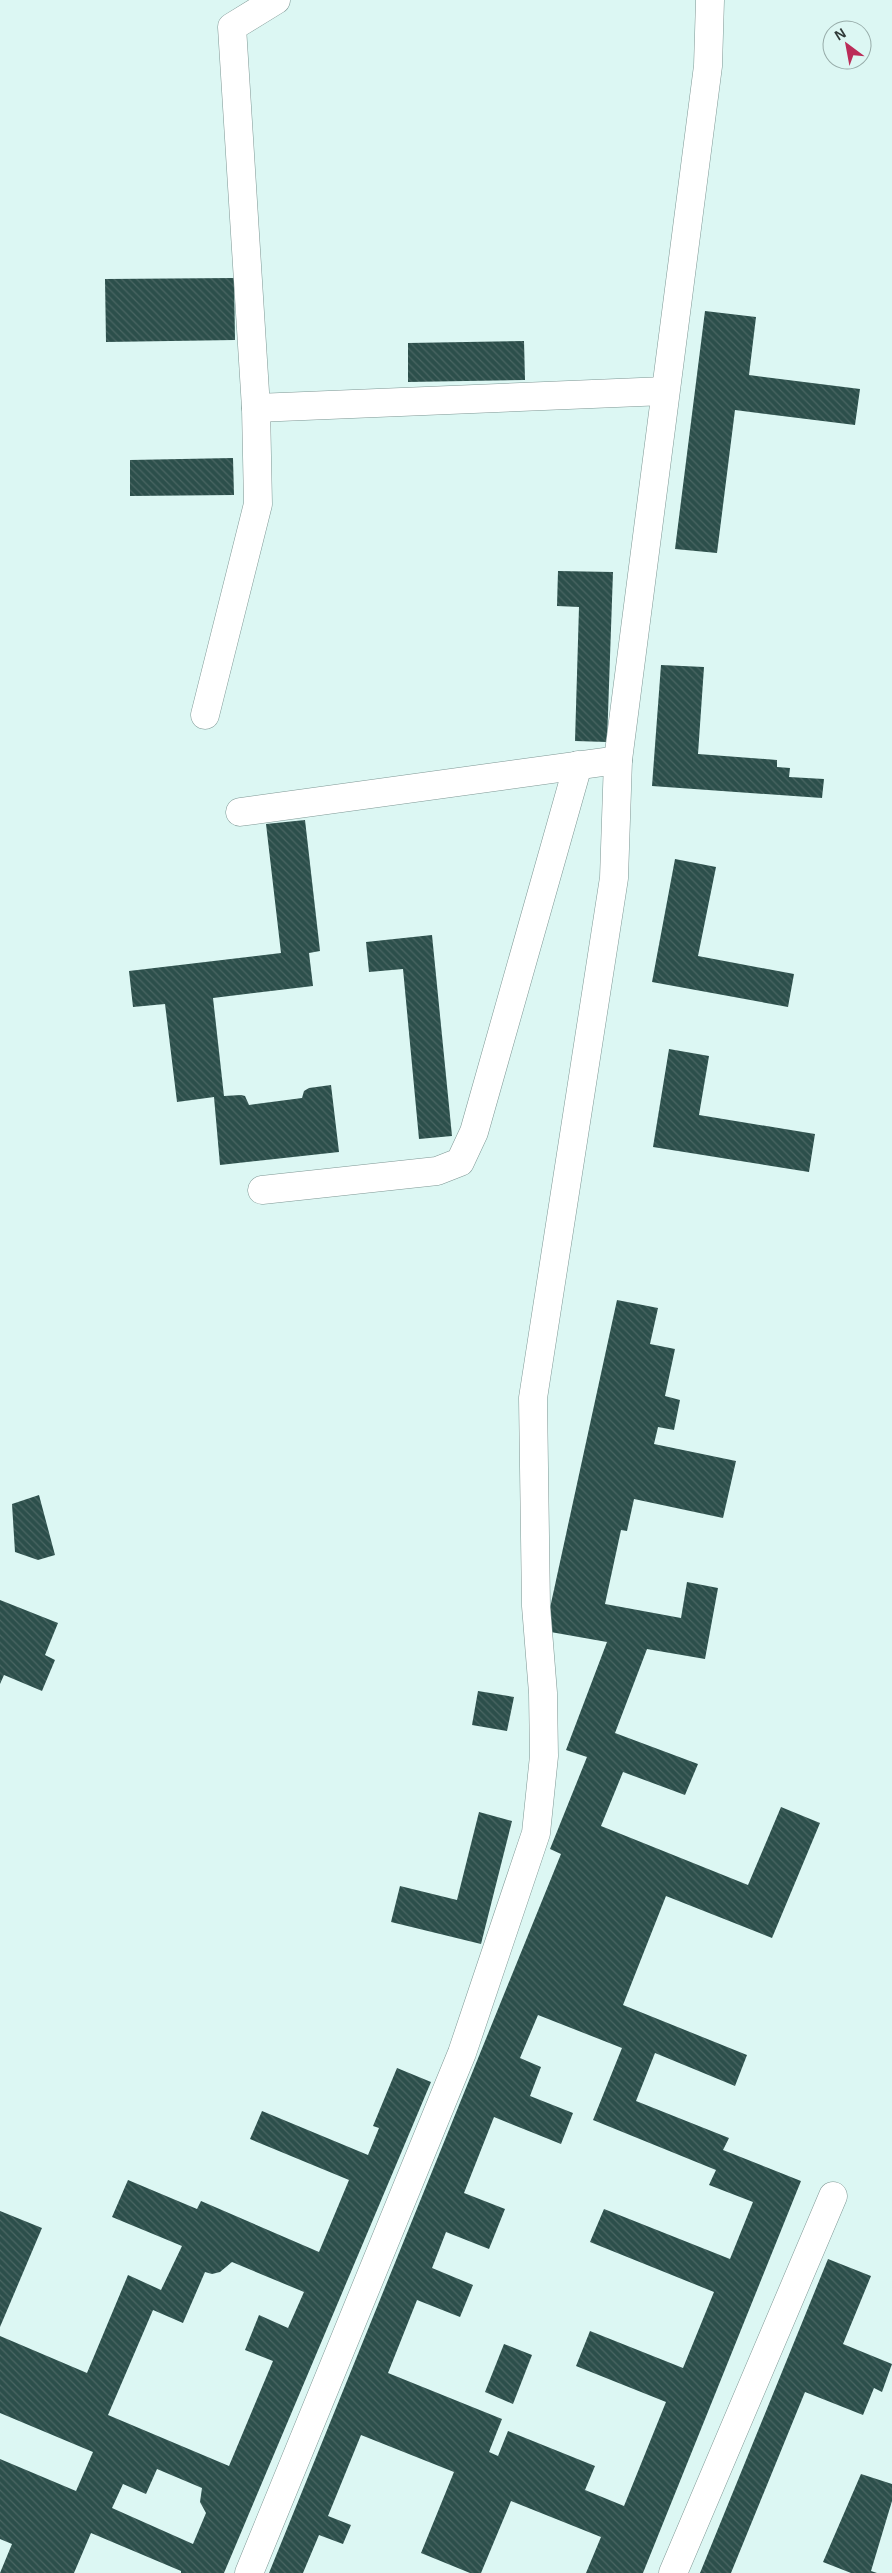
<svg xmlns="http://www.w3.org/2000/svg" width="892" height="2573" viewBox="0 0 892 2573" font-family="Helvetica,sans-serif">
<defs>
<pattern id="building-back-hatch" width="6" height="6" patternUnits="userSpaceOnUse" patternTransform="scale(1.25)"><rect width="6" height="6" fill="#2c4f4b"/><path d="M-1 5l2 2M0 0l6 6M5-1l2 2" fill="none" stroke="#4a6663"/></pattern>
</defs>
<rect width="100%" height="100%" fill="#dcf7f3"/>
<g fill="url(#building-back-hatch)" fill-rule="evenodd">
<path d="M234,278l1,62 -129,2 -1,-63z"/>
<path d="M705,311l51,6 -7,58 111,14 -5,36 -120,-15 -18,143 -42,-4z"/>
<path d="M524,341l1,39 -117,2v-39z"/>
<path d="M233,458l1,37 -104,1v-36z"/>
<path d="M558,571l55,1 -6,170 -32,-1 4,-134 -22,-1z"/>
<path d="M661,665l43,2 -6,87 79,6v7l13,1 -1,9 35,2 -2,19 -170,-12z"/>
<path d="M305,820l15,131 -11,2 4,33 -100,12 11,98 17,-1 4,1 4,9 53,-7 2,-7 5,-3 22,-3 8,67 -119,13 -6,-68 -37,5 -12,-98 -32,3 -4,-36 152,-18 -15,-129z"/>
<path d="M675,859l41,8 -18,89 96,18 -6,33 -136,-25z"/>
<path d="M432,935l20,201 -33,3 -16,-170 -34,3 -3,-30z"/>
<path d="M669,1049l40,7 -10,59 116,19 -6,38 -156,-25z"/>
<path d="M617,1300l41,8 -8,36 25,5 -10,47 15,4 -6,30 -16,-3 -4,17 82,17 -13,57 -89,-19 -7,32 -6,-1 -16,74 76,14 6,-36 31,6 -13,71 -58,-10 -32,84 83,31 -13,31 -62,-23 -22,54 147,59 33,-78 39,16 -48,115 -106,-42 -43,109 124,50 -12,31 -80,-33 -19,48 93,37 -6,12 78,31 -158,392h-57l15,-36 -90,-36 -30,72h-11l-49,-20 33,-81 -93,-37 -33,81 23,9 -8,19 -24,-9 -16,38h-34l292,-719 -11,-5 37,-92 -21,-7 41,-108 -62,-11zM538,2015l84,33 -29,72 123,50 -7,15 44,17 -23,57 -126,-50 -14,33 124,50 -31,76 -93,-37 -14,35 90,36 -42,104 -39,-16 10,-24 -87,-35 -10,25 -9,-4 13,-33 -114,-46 29,-73 43,17 13,-32 -41,-17 14,-36 43,17 16,-40 -41,-16 30,-76 67,27 12,-31 -43,-17 11,-29 -21,-9z"/>
<path d="M39,1495l16,60 -17,5 -23,-8 -3,-48z"/>
<path d="M0,1600l58,23 -13,32 10,5 -13,31 -38,-16 -4,9z"/>
<path d="M478,1691l36,6 -7,34 -35,-6z"/>
<path d="M479,1812l33,9 -31,123 -90,-22 9,-36 57,14z"/>
<path d="M397,2068l34,14 -207,491h-43v-2l-90,-38 -17,40h-74l12,-29 -12,-5v-80l76,32 17,-39 -93,-39v-77l87,37 41,-98 33,15 21,-44 -70,-29 16,-37 69,29 4,-8 118,51 30,-72 -99,-41 12,-28 106,44 11,-27 -6,-2zM232,2262l72,30 -16,36 -29,-13 -14,35 28,11 -44,105 -121,-51 45,-105 30,13 22,-51 7,2 8,-2zM157,2469l45,19 -2,14 6,11 -13,31 -81,-36 11,-24 23,10z"/>
<path d="M0,2211l42,17 -42,99z"/>
<path d="M828,2259l43,17 -28,68 49,20 -10,28 -8,-4 -11,27 -58,-23 -74,181h-31z"/>
<path d="M504,2344l28,11 -19,49 -28,-12z"/>
<path d="M861,2474l31,10v17l-21,70 6,2h-26l-28,-11z"/>
</g>
<g fill="none" stroke-linecap="round" stroke-linejoin="round">
<defs>
<g id="minor">
<path d="M256,408l409,-17"/>
<path d="M205,715l53,-211 -2,-96 -24,-381 44,-27"/>
<path d="M240,812l378,-52"/>
<path d="M262,1190l175,-19 23,-9 14,-30 104,-367"/>
<path d="M249,2573l213,-520 74,-220 8,-77 -1,-63 -7,-87 -3,-208 81,-520 4,-118 90,-694 2,-66"/>
<path d="M673,2573l160,-377"/>
</g>
</defs>
<use href="#minor" stroke="#7e9794" stroke-width="29"/>
<use href="#minor" stroke="#fff" stroke-width="28"/>
</g>
<g transform="translate(847 45) rotate(328)"><circle r="24" fill="#dcf7f3" stroke="#97aca9"/>
<path d="M0-4L9 19L0 12L-9 19Z" fill="#bb2c58"/>
<text y="-8" font-size="14" font-weight="bold" text-anchor="middle" fill="#303b39">N</text>
</g>
</svg>
